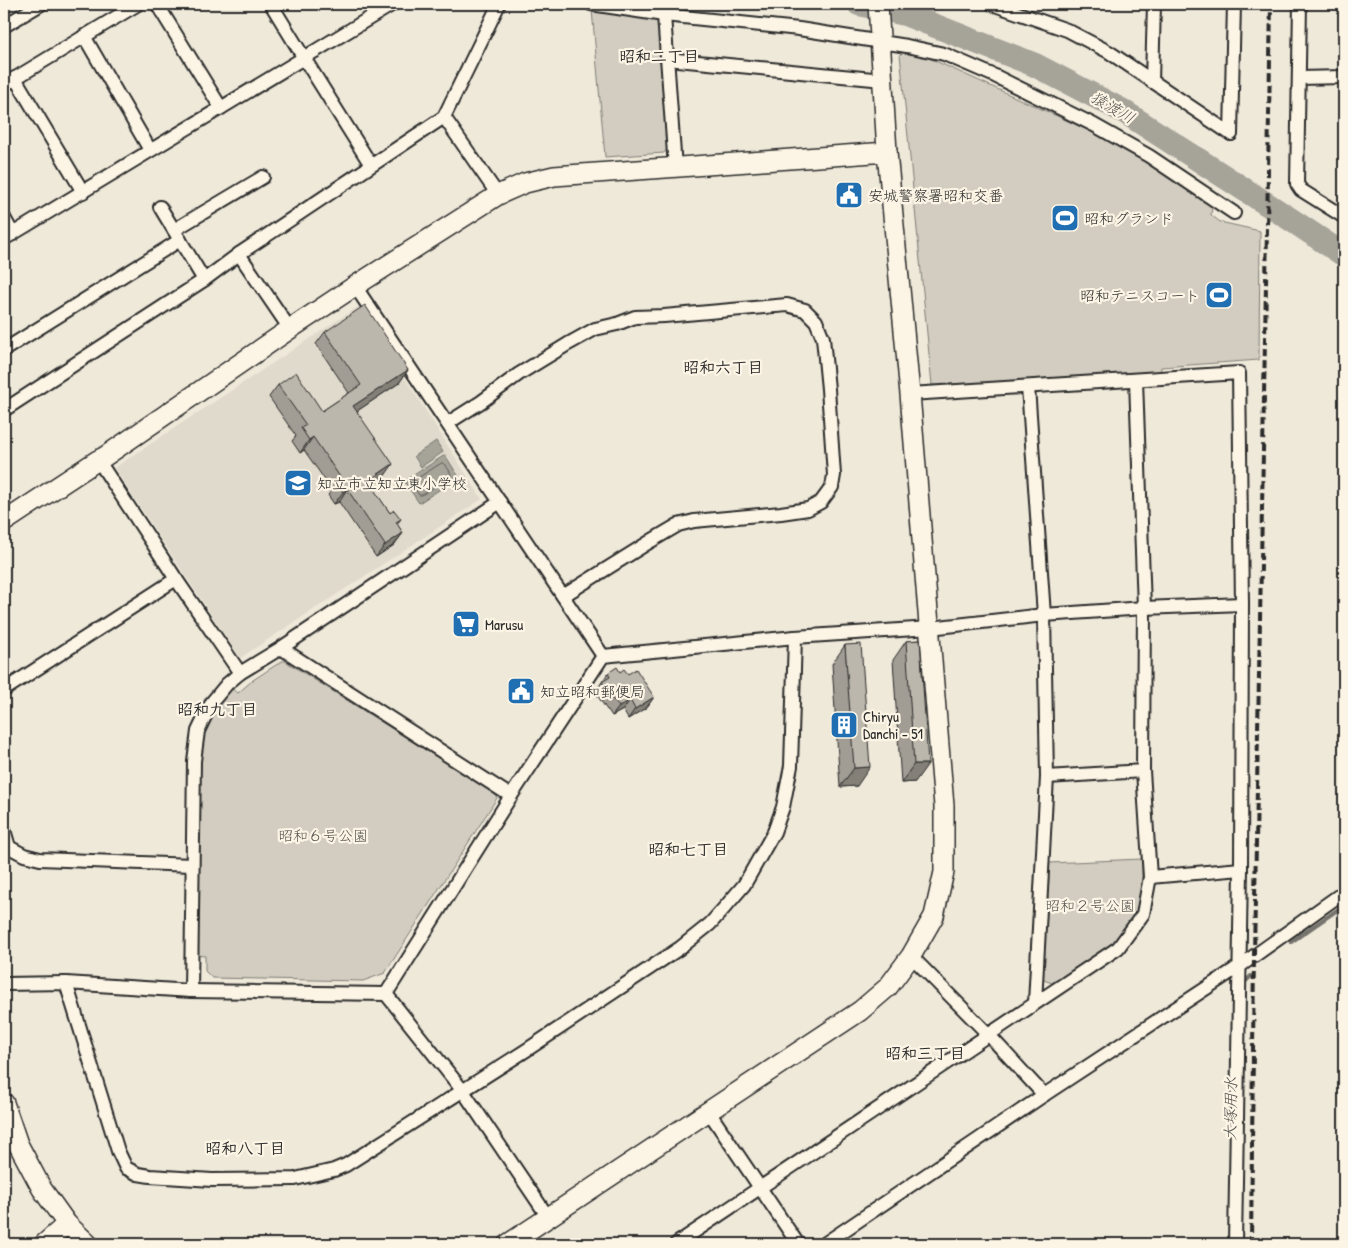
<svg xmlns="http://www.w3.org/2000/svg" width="1348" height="1248" viewBox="0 0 1348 1248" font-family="'Patrick Hand','Klee One',sans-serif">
<rect width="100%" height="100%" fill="#efe9da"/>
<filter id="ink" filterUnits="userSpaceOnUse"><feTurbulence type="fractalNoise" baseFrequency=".02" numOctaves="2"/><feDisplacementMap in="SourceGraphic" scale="10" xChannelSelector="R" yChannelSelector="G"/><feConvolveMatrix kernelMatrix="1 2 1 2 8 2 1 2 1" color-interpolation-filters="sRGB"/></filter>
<g filter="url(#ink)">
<path fill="#e0dacc" d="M359,306l123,193 -242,159 -126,-190z"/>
<g fill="#d2cdc0" stroke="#7e7c76">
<path d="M592,10l62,9 4,4 9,126 -3,4 -59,4z"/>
<path d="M911,50l201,91 102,63 -2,3 -1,8 9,7 40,9 -1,129 -98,7 -1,11 -228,7 -32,-331z"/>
<path d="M282,661h3l210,133 2,4 -112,175 -22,8 -151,-3 -7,-7v-15l-9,-1 3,-192 5,-32 12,-24 15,-19 7,5 15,-13z"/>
<path d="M1142,859v35l-4,16 -9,16 -12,14 -65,43 -11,-4 8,-116z"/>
</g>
<g fill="#a6a399" stroke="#75736d">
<path d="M436,441l7,11 -22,15 -7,-11z"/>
<path d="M445,455l14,22 -40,26 -15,-22z"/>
</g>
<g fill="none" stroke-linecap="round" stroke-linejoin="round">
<path stroke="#5c5b57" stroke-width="1" d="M442,463c4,1 9,9 9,13l-29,19h-3l-7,-11v-2z"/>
<g stroke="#75736d" stroke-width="4">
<path d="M1291,942l52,-36"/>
<path d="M1244,985v-2l7,-7"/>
</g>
<path stroke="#a6a399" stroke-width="24" d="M859,4l46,10 130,51 88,46 167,108 54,36"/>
<defs>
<g id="street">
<path d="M157,4l64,104"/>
<path d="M271,4l33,54 67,107"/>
<path d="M591,4l73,11 135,14 108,17 37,8 51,22 99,49 55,31 85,57"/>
<path d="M992,4l75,26 42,22 122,82"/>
<path d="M1300,4l-3,180 4,6 43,27"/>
<path d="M664,15l11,153"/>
<path d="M4,26l37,-22"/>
<path d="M84,36l66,114"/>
<path d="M667,59l216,21"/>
<path d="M15,78l68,114"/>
<path d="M1299,78l45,-1"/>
<path d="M1152,82l2,-78"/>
<path d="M4,85l134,-81"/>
<path d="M444,117l54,78"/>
<path d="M1231,134l3,-130"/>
<path d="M160,207l44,73"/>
<path d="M4,218l9,16"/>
<path d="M174,230l89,-53"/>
<path d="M4,239l389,-235"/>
<path d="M239,254l51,75"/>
<path d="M355,286l248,370"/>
<path d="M4,350l176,-110"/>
<path d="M1028,387l16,228 3,162 -12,226"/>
<path d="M910,394l329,-21 3,231 -1,265 -6,375"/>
<path d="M4,410l200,-130 35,-26 205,-137 55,-113"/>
<path d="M448,423l33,-21 38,-28 49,-30 27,-15 22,-5 18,-7 29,-1 123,-11 18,5 11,11 7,17 5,51 6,86 -2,12 -11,15 -13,7 -27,4 -87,8 -16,4 -27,16 -88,55"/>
<path d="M98,460l78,119 64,94"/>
<path d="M281,648l230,148"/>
<path d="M4,690l172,-111"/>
<path d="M1047,777l96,-6"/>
<path d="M4,830l5,17 15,8 16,4 152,6"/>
<path d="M1150,877l91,-8"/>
<path d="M911,956l77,78 56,61"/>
<path d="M66,983l52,168 8,17 12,6 12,2 62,4 83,-1 39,-9 12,-5 179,-114 155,-103 30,-24 16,-18 18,-21 17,-30 13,-23 9,-25 8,-41 4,-129"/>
<path d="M4,984l62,-1 125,8 3,-230 4,-30 14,-29 15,-18 13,-11 41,-25 219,-146"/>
<path d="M191,991l195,3"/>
<path d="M386,994l125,-198 92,-140 192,-19 135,-9 114,-13 100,-7 98,-4"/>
<path d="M386,994l77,97 85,126"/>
<path d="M709,1112l89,132"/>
<path d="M676,1244l442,-296 25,-34 7,-37 -7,-106 1,-163 -8,-228"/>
<path d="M824,1244l220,-149 196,-129 104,-74"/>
</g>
<g id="secondary">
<path d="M4,522l94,-62 6,-3 186,-128 65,-43 143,-91 27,-12 29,-7 333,-24"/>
<path d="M4,1103l14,41 24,45 25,35 21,20"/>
<path d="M44,1244l23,-20"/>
<path d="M508,1244l352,-233 28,-24 23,-31 23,-40 10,-44v-66l-34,-412 -23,-242 -9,-148"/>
</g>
</defs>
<use href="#street" stroke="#2b2b2b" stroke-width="16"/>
<use href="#secondary" stroke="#2b2b2b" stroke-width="22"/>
<use href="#street" stroke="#fcf5e5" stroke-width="12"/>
<use href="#secondary" stroke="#fcf5e5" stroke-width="19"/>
<path stroke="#2b2b2b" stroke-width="4" stroke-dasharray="8 4" stroke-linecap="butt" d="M1251,1244l3,-289 17,-951"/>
</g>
<g fill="#a29d94" stroke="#2b2b2b">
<path d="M325,332l83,38 -9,13 -42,28 27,66 -13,9 19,27 11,6 -4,5 6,9 -9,12 -18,12 -37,-55 -5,2 -6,-9 4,-5 -28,-40 -4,3 -8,-12 4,-5 -27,-39 9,-12 44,26 27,-18 -33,-49z"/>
<path d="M920,640l-5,142 -14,1 -8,-123 13,-19z"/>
<path d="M845,645l12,141 -17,1 -8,-123z"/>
<path d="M620,672l8,2 26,23 -7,10 -19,12 -5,-9 -11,6 -4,-6h-1l-12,-18 13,-19z"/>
</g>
<g fill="#848078" stroke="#2b2b2b">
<path d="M408,370l-9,13 -54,36 8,-13z"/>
<path d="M313,437l-9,13 -4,3 9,-13z"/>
<path d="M393,464l-9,13 -25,17 9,-13z"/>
<path d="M347,489l-8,13 -5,2 9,-12z"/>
<path d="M403,533l-9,12 -18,12 9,-12z"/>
<path d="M654,697l-7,10 -19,12 7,-10z"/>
<path d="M630,700l-7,10 -11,6 7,-9z"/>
<path d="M914,764h14l-13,18 -14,1z"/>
<path d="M870,767l-13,19 -17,1 14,-19z"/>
</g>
<g fill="#bcb7ac" stroke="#2b2b2b">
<path d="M365,305l43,65 -55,36 40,58 -25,17 22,32 4,-3 7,9 -5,3 7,11 -18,12 -38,-56 -4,3 -6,-10 4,-3 -1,-2 -27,-40 -4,3 -8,-12 5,-3 -28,-40 18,-13 26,39 39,-26 -36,-53z"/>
<path d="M920,640l8,124h-14l-8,-123z"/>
<path d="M861,644l9,123 -16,1 -9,-123z"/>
<path d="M617,667l3,5 4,-3 4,5 8,-5 18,28 -19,12 -5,-9 -11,7 -4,-7 -1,1 -12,-19 8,-5 -2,-4z"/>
</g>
</g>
<defs>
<symbol id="civic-square" viewBox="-11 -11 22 22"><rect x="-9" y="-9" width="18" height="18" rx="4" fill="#1f6fb2" stroke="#fcf5e5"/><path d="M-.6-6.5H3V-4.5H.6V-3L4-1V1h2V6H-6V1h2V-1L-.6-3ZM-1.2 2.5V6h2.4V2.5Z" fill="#fff"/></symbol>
<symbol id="stadium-square" viewBox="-11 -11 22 22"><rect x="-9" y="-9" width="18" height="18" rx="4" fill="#1f6fb2" stroke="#fcf5e5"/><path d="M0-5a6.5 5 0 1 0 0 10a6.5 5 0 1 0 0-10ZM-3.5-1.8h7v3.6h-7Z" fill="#fff"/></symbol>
<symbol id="school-square" viewBox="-11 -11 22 22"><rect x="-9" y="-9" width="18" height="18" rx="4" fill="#1f6fb2" stroke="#fcf5e5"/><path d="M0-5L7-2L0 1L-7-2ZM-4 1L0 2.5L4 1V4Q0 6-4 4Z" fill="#fff"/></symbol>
<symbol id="supermarket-square" viewBox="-11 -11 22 22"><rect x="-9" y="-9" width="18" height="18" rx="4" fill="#1f6fb2" stroke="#fcf5e5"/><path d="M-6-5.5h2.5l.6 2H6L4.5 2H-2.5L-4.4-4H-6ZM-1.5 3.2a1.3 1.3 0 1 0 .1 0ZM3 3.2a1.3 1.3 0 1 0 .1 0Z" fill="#fff"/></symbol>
<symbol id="building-square" viewBox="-11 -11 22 22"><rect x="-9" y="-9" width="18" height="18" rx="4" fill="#1f6fb2" stroke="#fcf5e5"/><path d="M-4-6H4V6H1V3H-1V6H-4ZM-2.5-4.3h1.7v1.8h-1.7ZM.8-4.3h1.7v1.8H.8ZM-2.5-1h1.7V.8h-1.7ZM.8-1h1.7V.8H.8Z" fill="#fff"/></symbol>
</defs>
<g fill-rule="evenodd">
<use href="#civic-square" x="833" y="179" width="32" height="32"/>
<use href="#stadium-square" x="1049" y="202" width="32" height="32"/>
<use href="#stadium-square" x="1203" y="279" width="32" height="32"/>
<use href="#school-square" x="282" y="467" width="32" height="32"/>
<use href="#supermarket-square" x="450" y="608" width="32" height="32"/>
<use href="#civic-square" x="505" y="675" width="32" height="32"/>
<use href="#building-square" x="828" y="709" width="32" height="32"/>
</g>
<g text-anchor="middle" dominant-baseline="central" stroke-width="4.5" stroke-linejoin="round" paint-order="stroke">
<g font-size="15" fill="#2b2b2b" stroke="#fcf5e5" text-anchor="start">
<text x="868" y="195">安城警察署昭和交番</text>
<text x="1084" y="218">昭和グランド</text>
<text x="1200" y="295" text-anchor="end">昭和テニスコート</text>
<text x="317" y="483">知立市立知立東小学校</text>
<text x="485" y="624">Marusu</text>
<text x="540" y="691">知立昭和郵便局</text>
<text x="863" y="716">Chiryu<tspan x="863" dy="17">Danchi - 51</tspan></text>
</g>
<g font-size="15" fill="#555450" stroke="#fcf5e5">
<text x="323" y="835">昭和６号公園</text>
<text x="1090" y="905">昭和２号公園</text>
</g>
<g font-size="16" font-weight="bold" fill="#2b2b2b" stroke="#fcf5e5">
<text x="659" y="56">昭和二丁目</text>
<text x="723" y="367">昭和六丁目</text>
<text x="217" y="709">昭和九丁目</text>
<text x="688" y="849">昭和七丁目</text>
<text x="925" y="1053">昭和三丁目</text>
<text x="245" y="1148">昭和八丁目</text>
</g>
<g font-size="16" font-style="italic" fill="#565552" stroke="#fcf5e5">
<text transform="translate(1113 107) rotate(30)">猿渡川</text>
<text transform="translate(1230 1109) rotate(-89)">大塚用水</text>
</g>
</g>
<rect width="1348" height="1248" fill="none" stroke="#fcf5e5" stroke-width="20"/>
<rect x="10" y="10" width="1328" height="1228" fill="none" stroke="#2b2b2b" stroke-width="2" filter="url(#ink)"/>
</svg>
